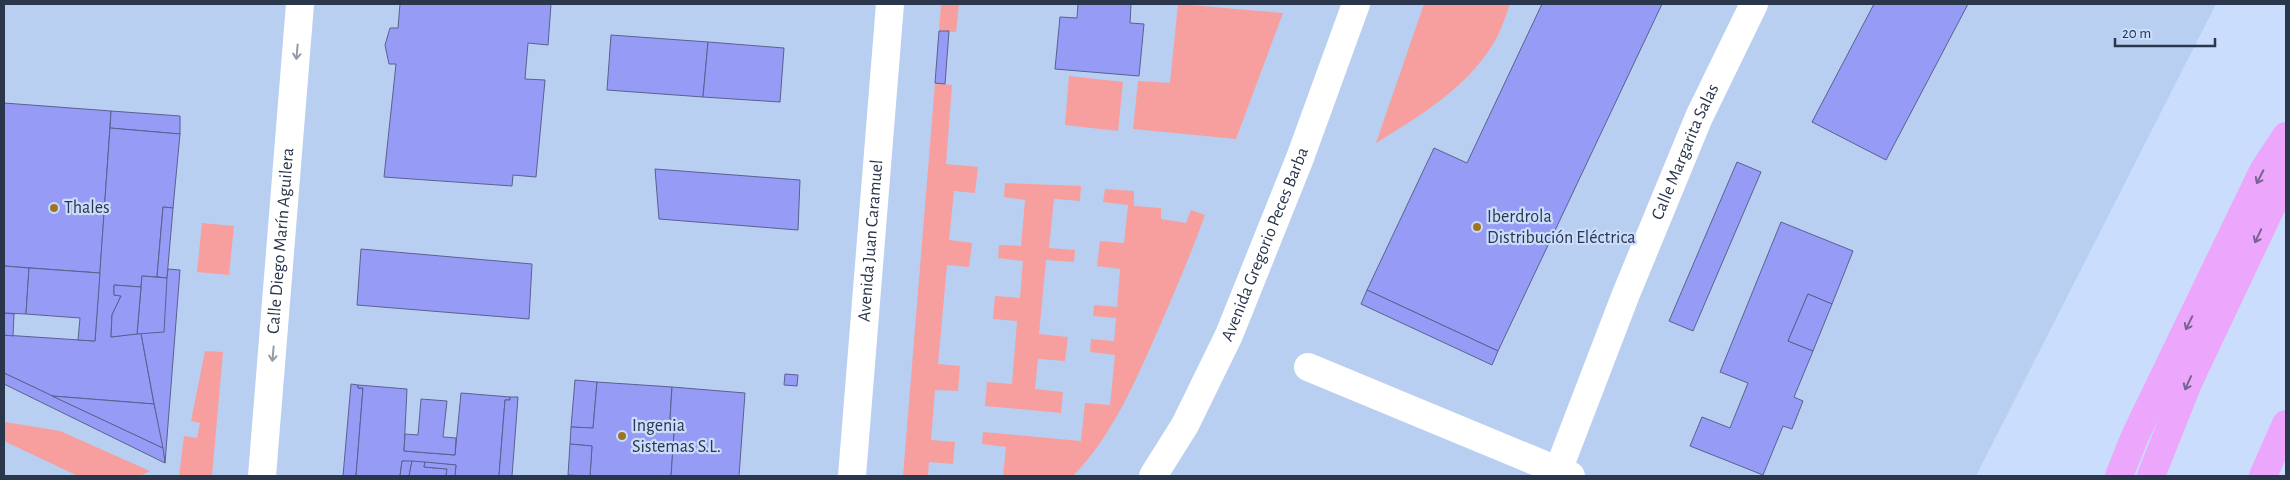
<svg xmlns="http://www.w3.org/2000/svg" width="2290" height="480" viewBox="0 0 2290 480" font-family="'Alegreya Sans',sans-serif">
<rect width="100%" height="100%" fill="#caddfc"/>
<path fill="#b9cff1" d="M4,4h2212l-240,472h-1972z"/>
<g fill="#f79f9f">
<path d="M941,4h18l-3,28 -17,-1z"/>
<path d="M1178,4l105,9 -47,126 -103,-10 5,-48 32,2z"/>
<path d="M1424,4h86c-4,11 -8,24 -14,35 -27,48 -75,76 -120,104z"/>
<path d="M1069,76l54,6 -5,49 -53,-6z"/>
<path d="M935,83l17,2 -6,79 32,3 -3,26 -21,-2 -5,49 23,3 -3,24 -22,-2 -9,99 22,2 -2,25 -23,-1 -4,50 24,2 -2,22 -24,-2 -1,14h-25z"/>
<path d="M1005,183l76,3 -1,15 -26,-2 -5,49 26,2 -1,12 -28,-2 -7,74 29,3 -3,24 -27,-2 -3,30 28,3 -2,21 -76,-7 2,-24 25,2 5,-63 -24,-2 2,-23 25,2 3,-37 -25,-3 1,-13 22,1 4,-46 -21,-3z"/>
<path d="M1105,189l29,2v15l27,2v11l25,4 5,-13 14,5c-14,39 -30,76 -46,113 -23,52 -46,107 -86,148h-70l3,-29 -24,-3 1,-12 98,9 4,-38 25,2 5,-50 -25,-3 1,-13 23,2 2,-23 -23,-2 1,-11 23,2 3,-38 -23,-3 3,-25 24,2 4,-38 -25,-3z"/>
<path d="M202,223l32,3 -5,49 -32,-3z"/>
<path d="M205,351l18,1 -11,124h-33l5,-40 13,2 3,-15 -9,-2z"/>
<path d="M5,422l55,9 90,40 -10,5h-62l-74,-35z"/>
</g>
<g fill="#969cf6" stroke="#5b5f91">
<path d="M400,4h151l-3,41 -20,-2 -3,36 20,1 -9,97 -23,-2 -1,11 -128,-9 12,-113h-7l-4,-19 5,-17h8z"/>
<path d="M1078,4h53l-1,19 14,1 -5,52 -84,-7 5,-52 17,1z"/>
<path d="M1542,4h120l-164,347 -131,-61 67,-142 33,15z"/>
<path d="M1874,4h94l-82,156 -74,-38z"/>
<path d="M939,31h10l-4,53 -10,-1z"/>
<path d="M611,35l97,7 -5,55 -96,-7z"/>
<path d="M708,42l76,6 -4,54 -77,-5z"/>
<path d="M4,103l107,8 -11,162 -96,-7z"/>
<path d="M111,111l69,5v18l-70,-6z"/>
<path d="M110,128l70,6 -7,74 -10,-1 -6,70 -15,-1 -1,11 -27,-2v10l7,1 -9,19 -1,22 30,-4 13,71 -102,-8 -48,-23v-38l91,6z"/>
<path d="M1737,162l24,10 -68,159 -24,-10z"/>
<path d="M655,169l145,11 -2,50 -139,-11z"/>
<path d="M163,207l10,1 -6,70 -10,-1z"/>
<path d="M1781,222l72,29 -21,53 -24,-10 -20,47 25,10 -19,46 9,4 -11,28 -9,-3 -20,49 -73,-29 12,-29 28,11 18,-45 -28,-11z"/>
<path d="M361,249l171,15 -3,55 -172,-14z"/>
<path d="M4,266l25,2 -3,46 -22,-1z"/>
<path d="M29,268l71,5 -5,68 -17,-1 2,-22 -54,-4z"/>
<path d="M168,269l12,1 -15,193 -24,-130 -4,1 4,-47h16v-10l10,1z"/>
<path d="M142,276l25,2 -3,54 -27,2z"/>
<path d="M114,285l27,2 -4,47 -26,3 1,-22 9,-19 -7,-1z"/>
<path d="M1367,290l131,61 -6,14 -131,-61z"/>
<path d="M1808,294l24,10 -19,47 -25,-10z"/>
<path d="M4,313l10,1 -1,22 -9,-1z"/>
<path d="M4,373l159,75 2,15 -161,-79z"/>
<path d="M785,374l13,1 -1,11 -13,-1z"/>
<path d="M575,380l22,2 -4,46 -22,-1z"/>
<path d="M597,382l75,5 -2,32 5,1 -4,56h-81l2,-30 -22,-2 1,-17 22,1z"/>
<path d="M351,384l7,1v3h5l-7,88h-13z"/>
<path d="M358,385l49,4 -3,62 51,4 6,-62 49,4v3h-5l-6,76h-44l1,-11 -54,-4 -2,15h-44l7,-88h-5z"/>
<path d="M672,387l73,6 -6,83h-68l4,-56 -5,-1z"/>
<path d="M52,396l102,8 9,44z"/>
<path d="M510,397h8l-6,79h-13l6,-76h5z"/>
<path d="M421,399l26,2 -4,36 13,1 -1,17 -51,-4 1,-17 13,1z"/>
<path d="M570,444l22,2 -2,30 -22,-1z"/>
<path d="M402,461h10l-3,15h-9z"/>
<path d="M412,461l13,1 -1,5 23,2 -1,7h-37z"/>
<path d="M425,462l31,3 -1,11h-9l1,-7 -23,-2z"/>
</g>
<g fill="none" stroke-linecap="round" stroke-linejoin="round">
<g stroke="#fff" stroke-width="28">
<path d="M1308,367l263,109"/>
<path id="s1" d="M262,476l38,-472"/>
<path id="s2" d="M852,476l38,-472"/>
<path id="s3" d="M1153,476l32,-51 44,-90 71,-177 56,-154"/>
<path id="s4" d="M1556,476l70,-182 73,-177 55,-113"/>
</g>
<g stroke="#eca7fc" stroke-width="28">
<path d="M2119,476l16,-40 128,-265 23,-35"/>
<path d="M2151,476l37,-93 98,-207"/>
<path d="M2263,476l23,-52"/>
</g>
</g>
<defs><path id="oneway-shaft" d="M-6 0H5M1.5-3L5.5 0L1.5 3" fill="none" stroke-width="1.6" stroke-linecap="round" stroke-linejoin="round" transform="scale(1.25)"/></defs>
<g stroke="#949aa5">
<use href="#oneway-shaft" transform="translate(297 52) rotate(95)"/>
<use href="#oneway-shaft" transform="translate(273 354) rotate(95)"/>
</g>
<g stroke="#786392">
<use href="#oneway-shaft" transform="translate(2260 177) rotate(117)"/>
<use href="#oneway-shaft" transform="translate(2258 236) rotate(115)"/>
<use href="#oneway-shaft" transform="translate(2189 323) rotate(116)"/>
<use href="#oneway-shaft" transform="translate(2188 383) rotate(114)"/>
</g>
<g fill="#9f7524" stroke="#caddfc" stroke-width="2">
<circle cx="54" cy="208" r="5"/>
<circle cx="1477" cy="227" r="5"/>
<circle cx="622" cy="436" r="5"/>
</g>
<g text-anchor="middle" dominant-baseline="central" stroke-width="4.5" stroke-linejoin="round" paint-order="stroke">
<g font-size="18" fill="#2a364b" stroke="#caddfc">
<text stroke="none"><textPath href="#s4" startOffset="349">Calle Margarita Salas</textPath></text>
<text stroke="none"><textPath href="#s1" startOffset="236">Calle Diego Marín Aguilera</textPath></text>
<text stroke="none"><textPath href="#s2" startOffset="236">Avenida Juan Caramuel</textPath></text>
<text stroke="none"><textPath href="#s3" startOffset="258">Avenida Gregorio Peces Barba</textPath></text>
</g>
<g font-size="18" fill="#2a364b" stroke="#caddfc" text-anchor="start">
<text x="64" y="208">Thales</text>
<text x="1487" y="217">Iberdrola<tspan x="1487" dy="21">Distribución Eléctrica</tspan></text>
<text x="632" y="426">Ingenia<tspan x="632" dy="21">Sistemas S.L.</tspan></text>
</g>
</g>
<rect width="2290" height="480" fill="none" stroke="#2a364b" stroke-width="10"/>
<path d="M2115 38v8h100v-8" fill="none" stroke="#2a364b" stroke-width="2.5"/>
<text x="2122" y="38" font-size="15" fill="#2a364b" stroke="#caddfc" stroke-width="4" paint-order="stroke">20 m</text>
</svg>
